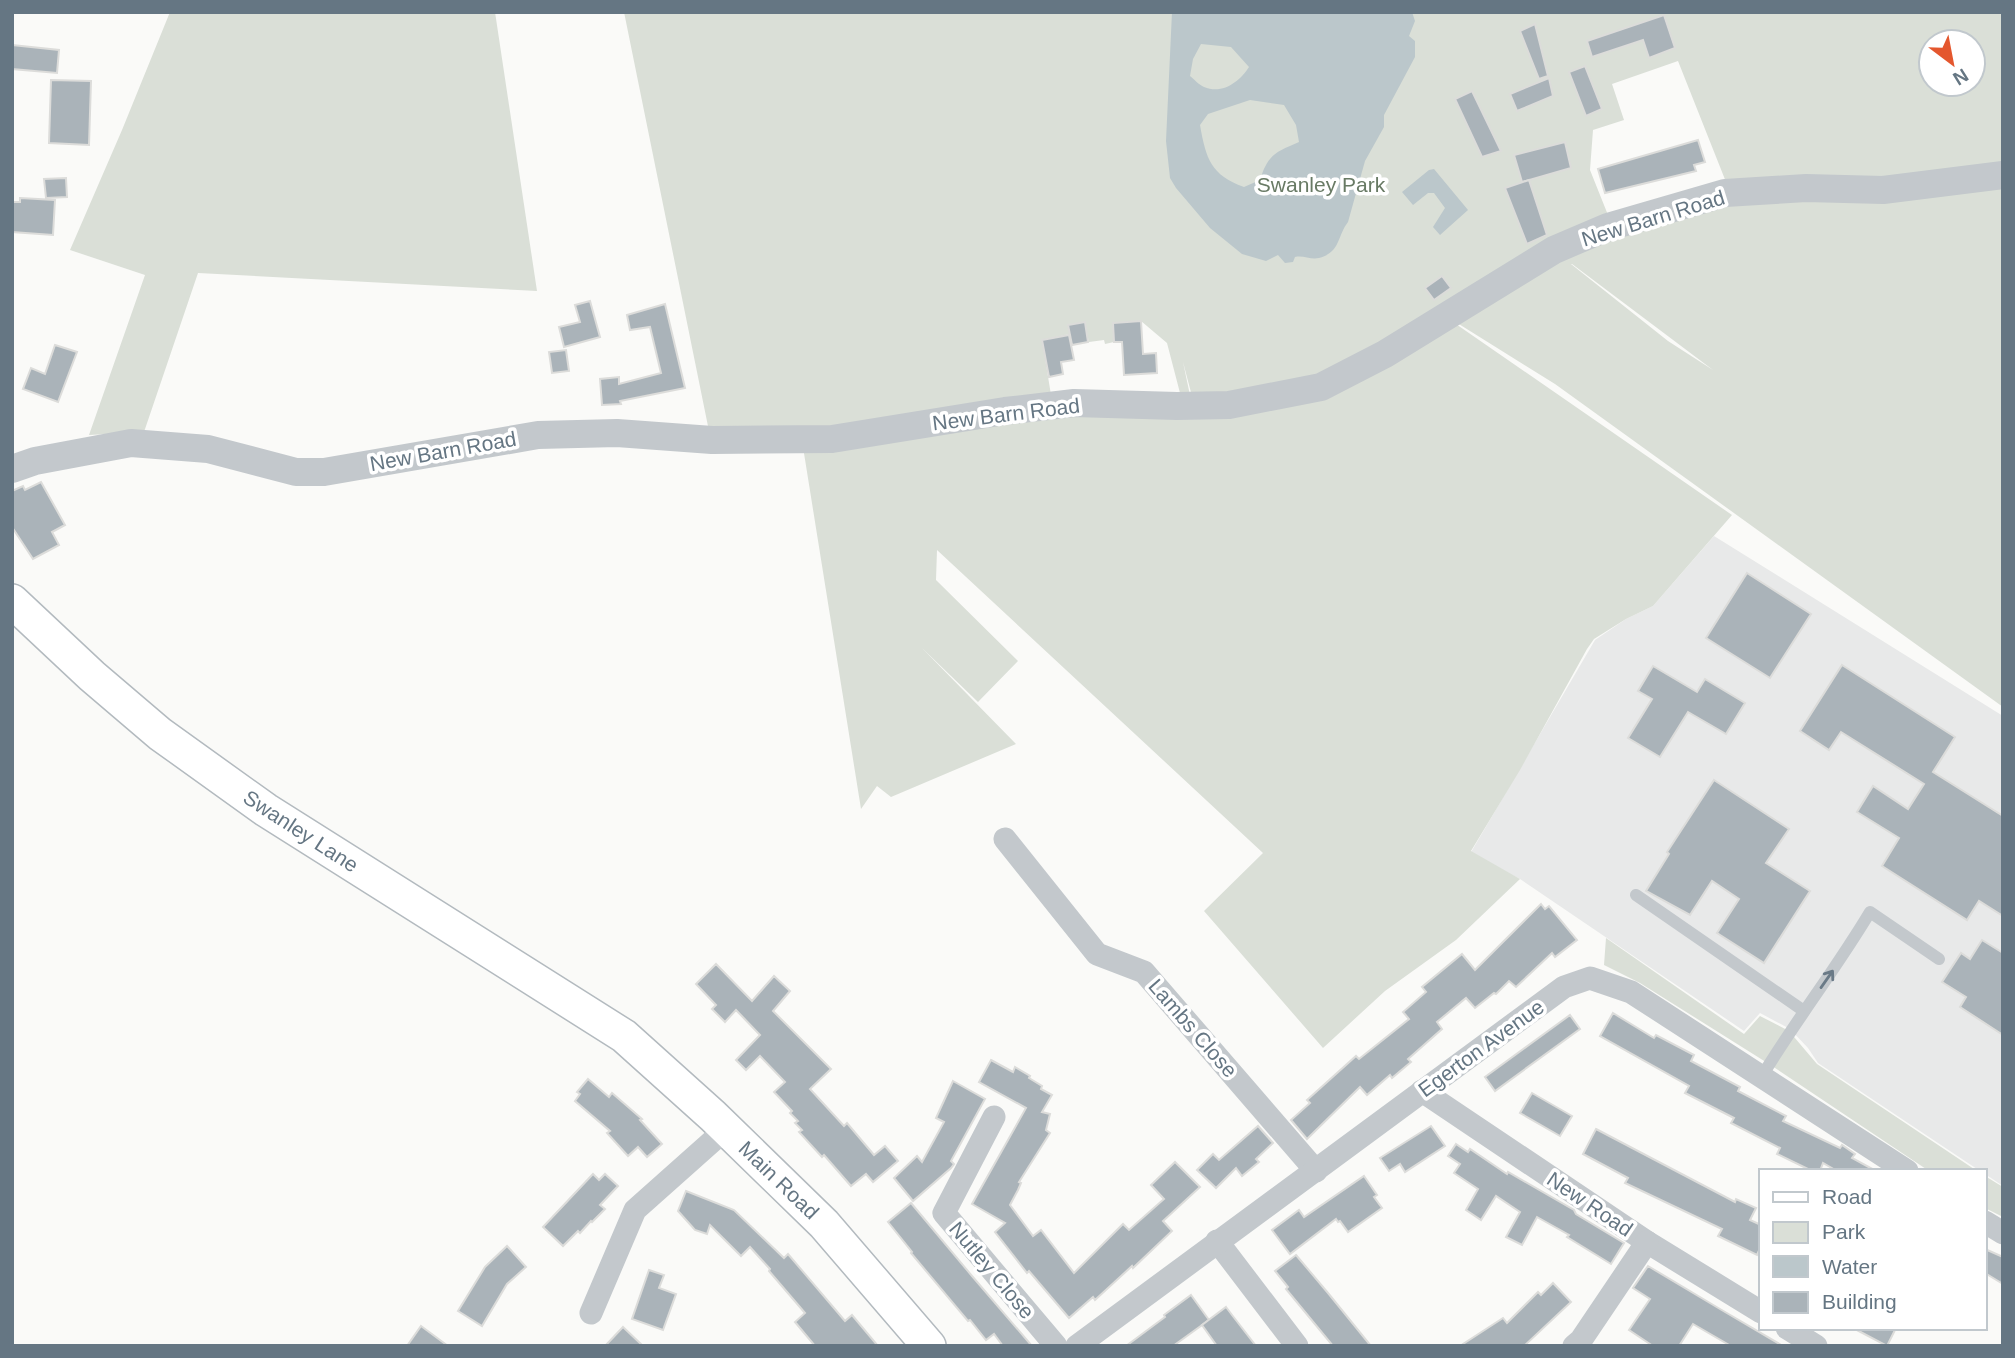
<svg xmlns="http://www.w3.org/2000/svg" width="2015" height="1358" viewBox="0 0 2015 1358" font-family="Helvetica,sans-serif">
<rect width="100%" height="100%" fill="#fafaf8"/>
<path fill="#e8e9e9" d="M1714,536l289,180v470l-18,-12v-3h-5l-162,-108 -10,-15 -18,-19 -30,-16 -16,18 -224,-152 -50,-25 125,-214 31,-21 27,-13z"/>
<g fill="#dadfd7" fill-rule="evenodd">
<path d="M170,12h325l42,279 -339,-18 -54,159 -55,3 56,-160 -75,-25 52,-120z"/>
<path d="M624,12h1379v157l-104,14 -173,-1 -48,-121 -66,23 12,36 -31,10 -3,40 18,45 -254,152 -161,33 -10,-38 8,38 -11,-7 -13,-50 -26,-22 -27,2v19l-9,2 -1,-4 -15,2 -5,-20 -16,3 2,9 -28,6 9,55 -154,27 -187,14zM1931,42h42v42h-42z"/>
<path d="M2003,180v527l-448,-323 -101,-63 104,-67 149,-49zM1571,264h1l141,106 -45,-29z"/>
<path d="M1453,322l279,193 -79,91 -27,13 -32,20 -7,10 -67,121 -49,81 49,28 -64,61 -71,51 -62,57 -119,-137 59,-58 -326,-303 -1,30 82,81 -40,41 -56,-54 94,96 -125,53 -14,-11 -16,23 -58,-362 234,-35 191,-1z"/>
<path d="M1606,938l138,96 16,-18 29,15 28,33 160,107h-48l-160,-107 -129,-81 -36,-18z"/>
<path d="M1985,1176l18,11v30l-18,-9z"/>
</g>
<g fill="#bbc7cb" fill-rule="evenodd">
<path d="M1172,12h240l3,9 -6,15 6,5v16l-31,58v12l-19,34 -17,61c-11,14 -7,30 -29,36 -8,2 -16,-3 -24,-1l-2,5 -8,1 -7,-8 -12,6 -24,-7 -32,-26 -34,-40 -6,-10 -4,-37zM1201,44l30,3 18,20c-9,14 -26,28 -45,20 -5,-2 -10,-8 -14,-11l3,-17zM1250,100l34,5 12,20 3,17c-23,10 -31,12 -39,38l-16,7c-33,-12 -38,-28 -44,-62l8,-11z"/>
<path d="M1434,169l34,41 -28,25 -7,-8 12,-19 -11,-15h-6l-15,12 -11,-13 27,-22z"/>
</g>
<g fill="#aab3b9" stroke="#dcdcda" stroke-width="2">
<path d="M1664,15l11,33 -26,10 -6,-18 -51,17 -5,-16z"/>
<path d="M1535,24l13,52 -9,3 -19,-48z"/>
<path d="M12,45l47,5 -2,23 -45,-4z"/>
<path d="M1585,66l17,43 -16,7 -17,-44z"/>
<path d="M1549,78l4,18 -36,15 -7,-17z"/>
<path d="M51,80l40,1 -2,64 -40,-2z"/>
<path d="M1472,91l29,60 -19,6 -27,-58z"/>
<path d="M1698,140l7,22 -11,3 2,6 -91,22 -7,-24z"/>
<path d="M1565,142l6,26 -49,14 -8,-27z"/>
<path d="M66,178l1,19 -21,1 -2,-19z"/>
<path d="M1529,180l18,55 -20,9 -22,-56z"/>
<path d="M20,198l35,2 -2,35 -41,-3v-30h8z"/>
<path d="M1442,276l9,12 -17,12 -9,-12z"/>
<path d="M590,301l10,36 -36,10 -5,-20 21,-5 -5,-17z"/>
<path d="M665,304l20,84 -65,13 1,3 -19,1 -2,-26 19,-2v7l42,-11 -11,-46 -20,3 -3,-15z"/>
<path d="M1141,321l2,33 13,-1 1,20 -33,2 -2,-33h-8l-1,-19z"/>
<path d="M1085,322l3,20 -16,3 -4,-20z"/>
<path d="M1069,335l5,25 -13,2 2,12 -14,3 -7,-37z"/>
<path d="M55,345l22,7 -19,50 -35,-13 8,-21 14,6z"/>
<path d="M566,350l3,21 -17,2 -3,-21z"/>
<path d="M41,482l24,43 -13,7 7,13 -26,14 -21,-32v-36l11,-5 2,4z"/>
<path d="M1747,573l64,41 -41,64 -64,-40z"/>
<path d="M1842,665l113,72 -22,35 70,44v100l-24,-15 -12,19 -85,-54 17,-28 -42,-26 16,-26 35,23 16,-25 -83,-52 -12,18 -29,-19z"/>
<path d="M1653,666l44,26 8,-13 40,24 -19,31 -38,-22 -28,45 -32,-19 24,-39 -14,-8z"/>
<path d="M1714,780l75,49 -23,34 44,28 -46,72 -47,-30 22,-34 -27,-18 -22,34 -44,-24 23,-37 -2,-2z"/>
<path d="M1541,904l4,5 4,-3 28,34 -22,17 -3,-4 -36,34 -7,-6 -13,13 -2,-1 -19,15 -9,-10 -29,24 5,7 -34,30 3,3 -19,16 -2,-3 -23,20 -7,-8 -53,52 -16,-19 19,-17 -3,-3 49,-44 3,3 50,-40 -6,-7 23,-20 -4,-5 40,-33 13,16z"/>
<path d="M1982,940l21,13v82l-43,-28 6,-10 -24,-15 19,-29 9,6z"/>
<path d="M716,964l36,37 22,-25 16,15 -17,20 58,58 -21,20 34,37 3,-3 27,32 11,-9 13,15 -25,21 -7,-8 -15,12 -27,-31 -2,2 -23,-25 3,-2 -7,-7 3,-2 -8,-8 2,-2 -18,-19 11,-10 -25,-26 -14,14 -10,-10 24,-25 -24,-25 -11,12 -13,-13 4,-4 -20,-21z"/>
<path d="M1613,1013l41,25 2,-3 38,20 -3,6 49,26 -2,4 48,25 -3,5 57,27 2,-3 13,9 -3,4 24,13h-39l-14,-8 -3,8h-8l-35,-17 3,-6 -49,-25 3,-5 -49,-25 4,-7 -89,-50z"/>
<path d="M1570,1015l10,14 -85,62 -10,-14z"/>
<path d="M991,1060l22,12 2,-5 15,9 -1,2 13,8 -1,3 11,6 -10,17 8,2 -4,16 4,3 -31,49 2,1 -3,7 -8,15 23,31 8,-6 33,43 49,-49 6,6 35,-31 -13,-14 24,-23 25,25 -37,34 9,10 -39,37 -1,-2 -37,34 -2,-3 -24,21 -40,-47 -2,2 -32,-41 10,-9 -33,-19 54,-96 -47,-26z"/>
<path d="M588,1079l21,18 3,-4 30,26 -2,1 22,24 -15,13 -9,-10 -10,9 -21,-23 3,-2 -35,-30 5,-7 -3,-2z"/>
<path d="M953,1081l32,18 -34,62 3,3 -3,4 -38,33 -19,-23 23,-22 5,6 22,-40 -8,-4z"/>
<path d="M1532,1093l40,23 -12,20 -40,-23z"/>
<path d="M1258,1126l15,17 -17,16 3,3 -17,14 -6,-8 -20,20 -19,-18 16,-16 6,6z"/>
<path d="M1431,1126l14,20 -40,26 -5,-8 -11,7 -9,-13z"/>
<path d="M1596,1129l139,73 1,-3 20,9 -6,12 11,5v21l-4,9 -39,-19 4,-7 -97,-46 3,-5 -45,-24z"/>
<path d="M1456,1144l12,8 2,-3 37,25 1,-2 66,38 2,4 48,29 -13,21 -44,-27 2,-2 -32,-18 -15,28 -16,-8 14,-25 -24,-16 -15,24 -15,-10 12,-21 -24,-16 6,-9 -12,-8z"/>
<path d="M593,1174l6,6 6,-6 13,12 -18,19 5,4 -13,13 -1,-1 -11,12 -2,-2 -15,15 -20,-19z"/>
<path d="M1364,1176l13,19 -3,2 8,11 -34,24 -8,-11 -2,1 -2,-3 -46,35 -18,-24 27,-20 5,7z"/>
<path d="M686,1191l48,19 50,48 4,-4 57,67 7,-6 26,31h-63l-20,-24 10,-9 -36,-42 1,-2 -20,-22 -9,9 -31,-31 -3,9 -12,-4 -17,-19z"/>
<path d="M911,1203l61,73 60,70h-29l-9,-12 -8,6 -16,-20 -2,1 -57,-68 1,-1 -24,-30z"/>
<path d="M507,1246l19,21 -19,17 -25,42 -24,-15 27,-44z"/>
<path d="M1985,1249l18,8v27l-18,-11z"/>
<path d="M1296,1255l32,38 43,53h-38l-47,-57 2,-2 -13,-16z"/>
<path d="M1648,1266l72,43 63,37h-52l-38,-22 -14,22h-26l-24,-16 21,-31 -17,-11z"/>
<path d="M649,1270l15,5 -5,13 17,6 -13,36 -31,-11z"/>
<path d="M1553,1283l18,19 -47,44h-64l43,-28 4,5 31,-31 3,3z"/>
<path d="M1191,1295l18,25 -36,26h-47l39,-29 -1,-2z"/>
<path d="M1226,1307l6,8 24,31h-39l-15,-21z"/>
<path d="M421,1326l27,20h-41z"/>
<path d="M623,1327l20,19h-38z"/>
<path d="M1853,1328h43l-9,18z"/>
</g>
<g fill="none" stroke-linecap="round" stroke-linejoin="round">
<defs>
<path id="secondary" d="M12,601l80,75 68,58 106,76 358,226 89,80 111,108 105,122"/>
</defs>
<use href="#secondary" stroke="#b3babf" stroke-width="36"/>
<g stroke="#c3c8cc" stroke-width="12">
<path d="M1636,895l168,116"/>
<path d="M1762,1076c34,-56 74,-107 108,-164l69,47"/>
</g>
<g stroke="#c3c8cc" stroke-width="23">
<path d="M1005,839l92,115 47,18 172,199"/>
<path d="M1422,1091l225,151 114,70"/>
<path d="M994,1117l-50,96 112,133"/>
<path d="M1985,1222l18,11"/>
<path d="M1217,1241l80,105"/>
<path d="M591,1313l44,-103 91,-81"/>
<path d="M1787,1328l29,18"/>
<path d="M1077,1346l487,-359 26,-9 41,14 276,179"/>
<path d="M1574,1346l7,-6 66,-98"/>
</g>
<path stroke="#c3c8cc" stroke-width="28" d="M12,469l23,-8 96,-18 77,6 88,23h28l214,-37 79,-2 95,7 120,-1 173,-28 69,-8 103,3 52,-1 92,-18 64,-33 169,-104 54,-23 117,-34 81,-5 77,2 120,-15"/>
<use href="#secondary" stroke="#fff" stroke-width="33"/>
</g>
<defs><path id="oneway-shaft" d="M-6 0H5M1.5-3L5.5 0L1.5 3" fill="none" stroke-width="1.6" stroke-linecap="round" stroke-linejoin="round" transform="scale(1.75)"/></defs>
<use stroke="#6a7a87" href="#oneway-shaft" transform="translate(1827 979) rotate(-55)"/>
<g text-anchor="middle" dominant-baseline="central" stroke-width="7" stroke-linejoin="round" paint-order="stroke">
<g font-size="21" fill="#687a64" stroke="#fff">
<text x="1321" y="184">Swanley Park</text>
</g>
<g font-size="21" fill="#657683" stroke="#fff">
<text transform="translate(1653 218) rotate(-17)">New Barn Road</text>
<text transform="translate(1006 414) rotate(-7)">New Barn Road</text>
<text transform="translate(443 451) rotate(-10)">New Barn Road</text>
<text transform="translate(301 831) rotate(33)">Swanley Lane</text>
<text transform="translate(1193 1028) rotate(49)">Lambs Close</text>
<text transform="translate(1481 1048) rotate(-36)">Egerton Avenue</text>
<text transform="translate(779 1180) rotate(44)">Main Road</text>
<text transform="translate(1590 1204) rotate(34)">New Road</text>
<text transform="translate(992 1270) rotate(50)">Nutley Close</text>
</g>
</g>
<rect width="2015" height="1358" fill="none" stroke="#657683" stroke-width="28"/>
<rect x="1759" y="1169" width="228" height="161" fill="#ffffff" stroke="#c1c8cd" stroke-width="2"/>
<rect x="1773" y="1192" width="35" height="10" fill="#ffffff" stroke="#c1c8cd" stroke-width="2"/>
<text x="1822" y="1204" font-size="21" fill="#657683">Road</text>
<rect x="1773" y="1222" width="35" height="21" fill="#dadfd7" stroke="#c1c8cd" stroke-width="2"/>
<text x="1822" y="1239" font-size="21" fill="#657683">Park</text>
<rect x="1773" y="1256" width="35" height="21" fill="#bbc7cb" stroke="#c1c8cd" stroke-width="2"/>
<text x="1822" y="1274" font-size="21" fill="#657683">Water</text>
<rect x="1773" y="1292" width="35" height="21" fill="#aab3b9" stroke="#c1c8cd" stroke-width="2"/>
<text x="1822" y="1309" font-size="21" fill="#657683">Building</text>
<g transform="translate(1952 63) rotate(148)"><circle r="33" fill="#ffffff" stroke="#c1c8cd" stroke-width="2"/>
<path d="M0-5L12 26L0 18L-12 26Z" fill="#e4572e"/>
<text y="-10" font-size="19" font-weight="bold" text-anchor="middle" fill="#657683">N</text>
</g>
</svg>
